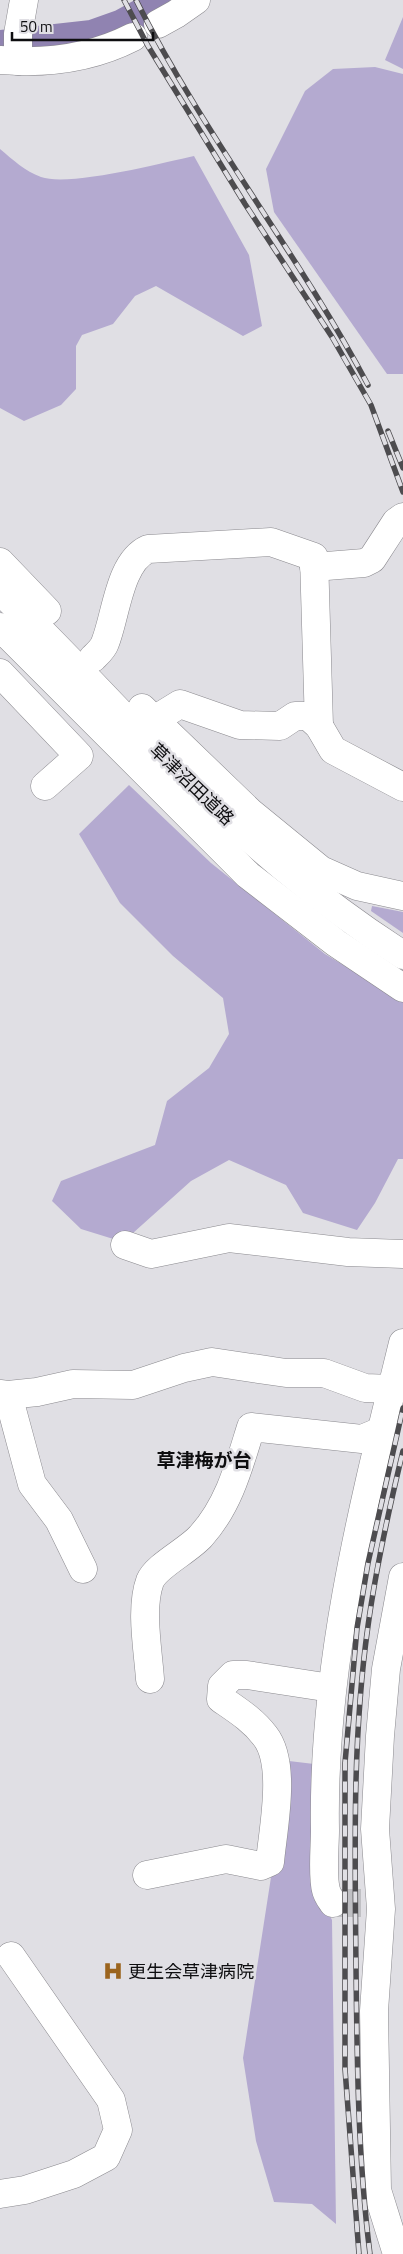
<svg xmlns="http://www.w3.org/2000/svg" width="403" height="2254" viewBox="0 0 403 2254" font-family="'Titillium Web','Noto Sans JP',sans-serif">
<rect width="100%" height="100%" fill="#e0dfe4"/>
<g fill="#b4aad0">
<path d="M403,17v52l-18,-9z"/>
<path d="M375,67l28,7v300h-16l-113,-162 -8,-43 39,-78 28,-22z"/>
<path d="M0,149c13,11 25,22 41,28 28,10 121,-14 153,-21l55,99 13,71 -19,10 -87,-50 -21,10 -22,28 -31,11 -6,11v43l-15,16 -37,16 -24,-13z"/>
<path d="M129,785l82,78 114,91 78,47v158h-5l-23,44 -18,27 -54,-17 -17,-28 -57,-25 -38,21 -68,61 -42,-13 -29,-28 9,-20 94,-36 12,-44 42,-33 20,-34 -6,-36 -50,-42 -53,-53 -41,-69z"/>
<path d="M372,906l31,6v21l-32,-22z"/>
<path d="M289,1761l25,3 3,126 15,30 4,304 -24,-20 -38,-2 -18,-61 -13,-83z"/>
</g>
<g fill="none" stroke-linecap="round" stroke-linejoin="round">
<path stroke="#9083b1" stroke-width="34" d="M0,47l92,-10 31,-11 47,-26"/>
<path stroke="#c0c0c4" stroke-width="28" stroke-dasharray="28 14" stroke-linecap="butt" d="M333,1903h34"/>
<defs>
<g id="minor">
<path d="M158,24l18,-10 20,-14"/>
<path d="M0,60c46,4 92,-2 133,-23"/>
<path d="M18,61v-27l6,-34"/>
<path d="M0,562l47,49"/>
<path d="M314,567l50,-4 8,-4 24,-37 7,-5"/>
<path d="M0,591c60,56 114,118 172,175 72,70 146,135 231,189"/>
<path d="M0,627l248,248 88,68 67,45"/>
<path d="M93,658c4,-4 10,-9 12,-15 11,-27 14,-81 43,-94l123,-7 43,15 5,169"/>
<path d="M0,673l79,83 -34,30"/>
<path d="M142,708l108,104 71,58 36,16 46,10"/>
<path d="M154,720l26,-16 60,21 40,1 15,-10h13l11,10 14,24 70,37"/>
<path d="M125,1245l26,9 78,-16 119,14 55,2"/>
<path d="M0,1394l8,1 24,89 27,36 24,49"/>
<path d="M0,1399l8,-4 29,-3 36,-8 60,1 51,-17 28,-6 74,11h38l41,15 27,1"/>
<path d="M150,1679c-2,-29 -10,-71 0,-98 6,-15 39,-31 51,-45 28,-31 38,-70 50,-109l111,12 19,-8"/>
<path d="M147,1875l79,-16 35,7 9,-4c3,-34 17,-98 -5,-126 -12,-16 -28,-26 -44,-37l1,-13 11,-11h14l84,13"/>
<path d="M333,1903c-2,-3 -6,-8 -7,-13 -4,-14 -1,-44 -1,-60 -3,-166 39,-328 78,-487"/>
<path d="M0,2194l25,-4 49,-16 32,-17 12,-27 -7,-30 -100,-144"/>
<path d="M397,2254l-20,-64 -3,-179 7,-102 -6,-80 5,-93 6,-67 17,-92"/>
</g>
</defs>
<use href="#minor" stroke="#8a898e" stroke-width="29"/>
<use href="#minor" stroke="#fff" stroke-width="28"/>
<defs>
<g id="rail">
<path d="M124,0l24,46 97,158 87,133 39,68 32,87"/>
<path d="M136,0c67,134 162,253 232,385"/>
<path d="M388,431l15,37"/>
<path d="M359,2254l-14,-185v-306l12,-135 11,-65 35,-155"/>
<path d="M370,2254c-12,-95 -13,-192 -14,-287 -1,-113 -4,-228 12,-341 8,-59 21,-117 35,-175"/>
</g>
</defs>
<use href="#rail" stroke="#4d4c4f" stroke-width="5.5"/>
<use href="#rail" stroke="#e0dfe4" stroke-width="4" stroke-dasharray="11" stroke-linecap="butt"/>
</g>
<defs>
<symbol id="hospital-bare" viewBox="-9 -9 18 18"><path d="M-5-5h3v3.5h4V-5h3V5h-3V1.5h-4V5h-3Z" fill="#9b641e" stroke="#e0dfe4" stroke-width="2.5" paint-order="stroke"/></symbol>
</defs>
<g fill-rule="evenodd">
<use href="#hospital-bare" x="99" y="1957" width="28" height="28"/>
</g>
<g text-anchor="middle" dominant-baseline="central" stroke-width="5" stroke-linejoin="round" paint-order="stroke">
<g font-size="18" fill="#0e0e10" stroke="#e0dfe4">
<text transform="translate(192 784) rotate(44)">草津沼田道路</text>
</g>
<g font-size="18" fill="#0e0e10" stroke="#e0dfe4" text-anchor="start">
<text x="128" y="1971">更生会草津病院</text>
</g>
<g font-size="19" font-weight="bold" fill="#0e0e10" stroke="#e0dfe4">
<text x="204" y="1459">草津梅が台</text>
</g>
</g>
<path d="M12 32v8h141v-8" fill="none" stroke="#0e0e10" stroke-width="2.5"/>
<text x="20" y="32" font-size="15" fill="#0e0e10" stroke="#e0dfe4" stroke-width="4" paint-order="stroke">50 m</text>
</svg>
